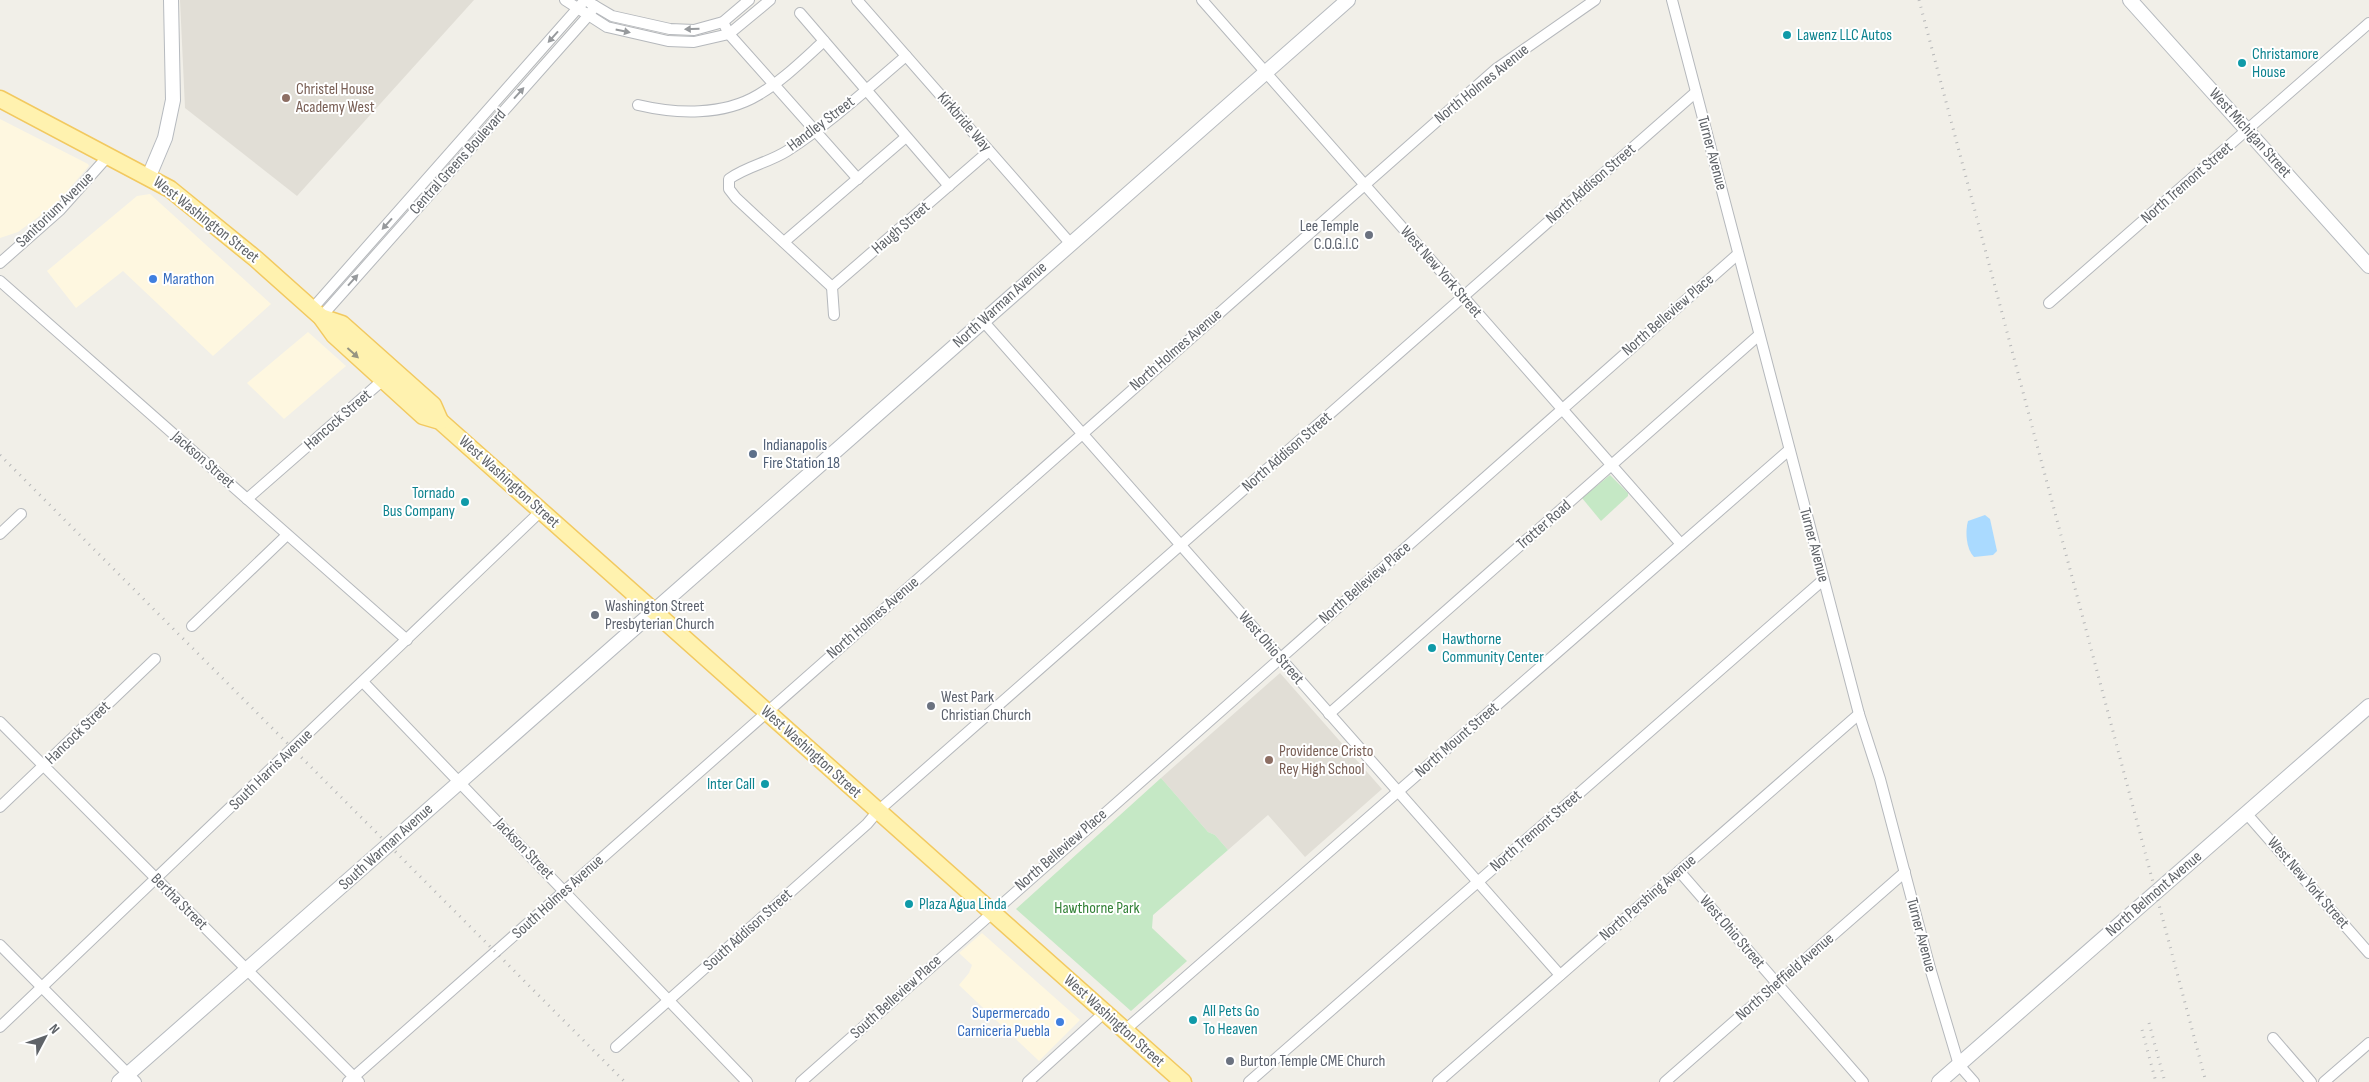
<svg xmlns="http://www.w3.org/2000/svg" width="2369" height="1082" viewBox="0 0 2369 1082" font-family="'Sofia Sans Condensed',sans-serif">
<rect width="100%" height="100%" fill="#f1efe8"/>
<g fill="#fef7e0">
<path d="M0,119l88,45 1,2 -33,38 -38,28 -18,6z"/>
<path d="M150,194l121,110 -58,52 -90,-85 -47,37 -29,-37 90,-75z"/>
<path d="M308,332l38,34 -62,53 -37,-36z"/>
<path d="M982,933l98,87 -41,41 -80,-76 10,-12 3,-8 -13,-12z"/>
</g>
<g fill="#e1ded6">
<path d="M180,0h294l-177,196 -112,-88z"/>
<path d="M1280,673l102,116 -77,68 -37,-42 -40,35 -13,-15 -7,-3 -47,-54z"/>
</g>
<g fill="#c5e8c5">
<path d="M1610,475l18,18v3l-27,25 -19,-23z"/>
<path d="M1161,778l47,54 7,3 13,15 -75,65 -1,13 35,33 -56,50 -115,-102z"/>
</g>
<path fill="#aadaff" d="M1985,515l5,4 7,32 -4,4 -19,2c-8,-8 -9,-26 -6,-36z"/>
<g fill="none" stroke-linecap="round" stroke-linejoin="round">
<defs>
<g id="street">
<path d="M565,0l42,27 61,14 26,1 35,-8 41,-34"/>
<path d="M857,0l213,243"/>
<path d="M1202,0l479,544"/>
<path d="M1672,0l187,714 21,65 50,189 29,97 15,17"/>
<path d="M590,3l22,13 58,13 24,1 29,-8 26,-22"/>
<path d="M800,13l149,173"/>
<path d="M723,22l6,12 129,145"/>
<path d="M638,105c38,9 85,11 120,-10 24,-14 45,-35 66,-54"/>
<path d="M784,242l122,-105"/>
<path d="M0,263l60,-53 49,-55"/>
<path d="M0,281l407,359"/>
<path d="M832,287l-96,-89 -7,-9v-10c18,-13 39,-16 58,-28 43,-28 80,-62 119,-95"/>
<path d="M2049,303l320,-280"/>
<path d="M312,309l273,-309"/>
<path d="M834,315l-2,-28 157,-136"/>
<path d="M321,317l267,-301 7,-10"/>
<path d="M983,321l577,654"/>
<path d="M247,499l136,-119"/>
<path d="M0,534l21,-20"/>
<path d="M192,626l95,-91"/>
<path d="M363,682l384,400"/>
<path d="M1329,714l430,-379"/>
<path d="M0,722l359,360"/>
<path d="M0,807l155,-148"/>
<path d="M2246,813l123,140"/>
<path d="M1679,871l184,211"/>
<path d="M0,945l136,137"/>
<path d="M0,1027l541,-516"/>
<path d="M1125,1030l664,-580"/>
<path d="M2273,1038l38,44"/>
<path d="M616,1047l251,-223 11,-13 818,-719"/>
<path d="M348,1082l1148,-1013 99,-69"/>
<path d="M801,1082l937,-828"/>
<path d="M1028,1082l77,-70"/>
<path d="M1249,1082l574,-502"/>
<path d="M1438,1082l421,-368"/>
<path d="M1665,1082l240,-210"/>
<path d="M2324,1082l45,-39"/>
</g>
<g id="secondary">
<path d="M2130,0l239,266"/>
<path d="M149,176l16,-38 8,-38 -2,-100"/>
<path d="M119,1082l1229,-1082"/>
<path d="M1939,1082l430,-376"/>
</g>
<g id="primary">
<path d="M0,99l170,90 86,70 65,58 13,18 89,81 17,5 743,661"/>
<path d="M321,317l21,7 91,81 7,16"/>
</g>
</defs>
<use href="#street" stroke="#b5b8bc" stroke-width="12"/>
<use href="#secondary" stroke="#b6babf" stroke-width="16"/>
<use href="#primary" stroke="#f2c960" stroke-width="19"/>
<use href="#street" stroke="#fff" stroke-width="10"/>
<use href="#secondary" stroke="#fff" stroke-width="14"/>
<use href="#primary" stroke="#fff2af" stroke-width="16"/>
<g stroke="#b6b7b8" stroke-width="3" stroke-dasharray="1 6" stroke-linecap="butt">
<path d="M1919,0l287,1082"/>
<path d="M0,455l625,627"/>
<path d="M2149,1023l16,59"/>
<path d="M2142,1030l14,52"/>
</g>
</g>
<defs><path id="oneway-solid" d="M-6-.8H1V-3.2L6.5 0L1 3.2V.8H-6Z" transform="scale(1.25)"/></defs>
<g fill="#979a9d">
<use href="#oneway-solid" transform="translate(692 29) rotate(178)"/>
<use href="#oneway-solid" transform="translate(623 31) rotate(12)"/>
<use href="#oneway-solid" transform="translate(553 37) rotate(132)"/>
<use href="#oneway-solid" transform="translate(519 93) rotate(-48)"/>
<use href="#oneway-solid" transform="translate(387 224) rotate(132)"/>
<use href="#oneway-solid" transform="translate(353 280) rotate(-48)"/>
</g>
<use fill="#979581" href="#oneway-solid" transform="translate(353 353) rotate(42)"/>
<g fill="#0f9aa8" stroke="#fff" stroke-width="2">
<circle cx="1787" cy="35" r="5"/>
<circle cx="2242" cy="63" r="5"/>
<circle cx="465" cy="502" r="5"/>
<circle cx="1432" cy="648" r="5"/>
<circle cx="765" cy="784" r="5"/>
<circle cx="909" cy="904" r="5"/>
<circle cx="1193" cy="1020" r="5"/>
</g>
<g fill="#8d6e63" stroke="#fff" stroke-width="2">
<circle cx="286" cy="98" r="5"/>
<circle cx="1269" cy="760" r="5"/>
</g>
<g fill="#6b7280" stroke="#fff" stroke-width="2">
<circle cx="1369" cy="235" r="5"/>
<circle cx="595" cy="615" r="5"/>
<circle cx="931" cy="706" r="5"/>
<circle cx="1230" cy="1061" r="5"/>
</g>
<g fill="#3f7fe0" stroke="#fff" stroke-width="2">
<circle cx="153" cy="279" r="5"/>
<circle cx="1060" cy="1022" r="5"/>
</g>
<circle fill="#5c6f8a" stroke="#fff" stroke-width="2" cx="753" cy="454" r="5"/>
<g text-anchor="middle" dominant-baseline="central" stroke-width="4" stroke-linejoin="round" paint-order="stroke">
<g font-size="16" fill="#0d838f" stroke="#fff" text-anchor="start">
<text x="1797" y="35">Lawenz LLC Autos</text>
<text x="2252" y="54">Christamore<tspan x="2252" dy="18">House</tspan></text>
<text x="455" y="493" text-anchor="end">Tornado<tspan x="455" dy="18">Bus Company</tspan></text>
<text x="1442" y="639">Hawthorne<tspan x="1442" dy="18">Community Center</tspan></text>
<text x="755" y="784" text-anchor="end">Inter Call</text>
<text x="919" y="904">Plaza Agua Linda</text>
<text x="1203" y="1011">All Pets Go<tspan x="1203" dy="18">To Heaven</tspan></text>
</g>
<g font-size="16" fill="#5f6368" stroke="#fff">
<text transform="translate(1482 84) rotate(-39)">North Holmes Avenue</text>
<text transform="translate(964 122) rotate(49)">Kirkbride Way</text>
<text transform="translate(821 124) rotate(-37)">Handley Street</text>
<text transform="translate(2250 133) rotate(48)">West Michigan Street</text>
<text transform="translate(1712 153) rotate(75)">Turner Avenue</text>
<text transform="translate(458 162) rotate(-48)">Central Greens Boulevard</text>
<text transform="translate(2187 183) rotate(-41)">North Tremont Street</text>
<text transform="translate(1591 184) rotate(-41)">North Addison Street</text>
<text transform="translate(55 210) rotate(-44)">Sanitorium Avenue</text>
<text transform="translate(206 220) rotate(38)">West Washington Street</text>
<text transform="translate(901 228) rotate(-41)">Haugh Street</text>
<text transform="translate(1441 272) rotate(49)">West New York Street</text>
<text transform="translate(1000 305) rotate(-42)">North Warman Avenue</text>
<text transform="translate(1668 315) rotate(-41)">North Belleview Place</text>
<text transform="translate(1176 350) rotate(-41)">North Holmes Avenue</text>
<text transform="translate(338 420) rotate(-41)">Hancock Street</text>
<text transform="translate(1287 452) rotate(-41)">North Addison Street</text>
<text transform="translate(203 460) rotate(41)">Jackson Street</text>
<text transform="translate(509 482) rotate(42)">West Washington Street</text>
<text transform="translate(1544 525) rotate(-41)">Trotter Road</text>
<text transform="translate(1814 545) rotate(75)">Turner Avenue</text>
<text transform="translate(1365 583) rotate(-41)">North Belleview Place</text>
<text transform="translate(873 618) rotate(-41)">North Holmes Avenue</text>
<text transform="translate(1271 648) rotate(49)">West Ohio Street</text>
<text transform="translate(78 733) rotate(-44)">Hancock Street</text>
<text transform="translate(1457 740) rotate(-41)">North Mount Street</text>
<text transform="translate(811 752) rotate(42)">West Washington Street</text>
<text transform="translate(271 770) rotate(-44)">South Harris Avenue</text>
<text transform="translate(1536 831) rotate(-41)">North Tremont Street</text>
<text transform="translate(386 847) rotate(-42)">South Warman Avenue</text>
<text transform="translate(524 849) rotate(46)">Jackson Street</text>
<text transform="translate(1061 850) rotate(-41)">North Belleview Place</text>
<text transform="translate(2308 883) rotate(49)">West New York Street</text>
<text transform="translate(2154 894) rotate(-41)">North Belmont Avenue</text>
<text transform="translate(558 897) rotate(-42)">South Holmes Avenue</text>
<text transform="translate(1648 898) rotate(-41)">North Pershing Avenue</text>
<text transform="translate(179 902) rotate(45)">Bertha Street</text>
<text transform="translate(748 930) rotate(-42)">South Addison Street</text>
<text transform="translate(1732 932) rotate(49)">West Ohio Street</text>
<text transform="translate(1921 935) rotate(75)">Turner Avenue</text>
<text transform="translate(1785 977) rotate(-41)">North Sheffield Avenue</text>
<text transform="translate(896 997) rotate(-42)">South Belleview Place</text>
<text transform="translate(1114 1021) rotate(42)">West Washington Street</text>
</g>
<g font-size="16" fill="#785e54" stroke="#fff" text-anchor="start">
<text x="296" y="89">Christel House<tspan x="296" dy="18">Academy West</tspan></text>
<text x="1279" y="751">Providence Cristo<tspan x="1279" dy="18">Rey High School</tspan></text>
</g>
<g font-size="16" fill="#5b616d" stroke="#fff" text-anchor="start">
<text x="1359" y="226" text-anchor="end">Lee Temple<tspan x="1359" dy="18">C.O.G.I.C</tspan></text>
<text x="605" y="606">Washington Street<tspan x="605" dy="18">Presbyterian Church</tspan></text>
<text x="941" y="697">West Park<tspan x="941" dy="18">Christian Church</tspan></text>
<text x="1240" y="1061">Burton Temple CME Church</text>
</g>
<g font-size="16" fill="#366cbe" stroke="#fff" text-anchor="start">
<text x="163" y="279">Marathon</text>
<text x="1050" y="1013" text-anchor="end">Supermercado<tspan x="1050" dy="18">Carniceria Puebla</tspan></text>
</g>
<g font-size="16" fill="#4e5e75" stroke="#fff" text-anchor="start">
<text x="763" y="445">Indianapolis<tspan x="763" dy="18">Fire Station 18</tspan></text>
</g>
<g font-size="16" fill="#348238" stroke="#fff">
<text x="1097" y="908">Hawthorne Park</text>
</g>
</g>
<g transform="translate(45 1037) rotate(49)" stroke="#ffffff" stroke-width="4" paint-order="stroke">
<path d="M0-4L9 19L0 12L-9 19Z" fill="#5f6368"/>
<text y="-8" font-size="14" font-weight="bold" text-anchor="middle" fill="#5f6368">N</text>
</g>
</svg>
